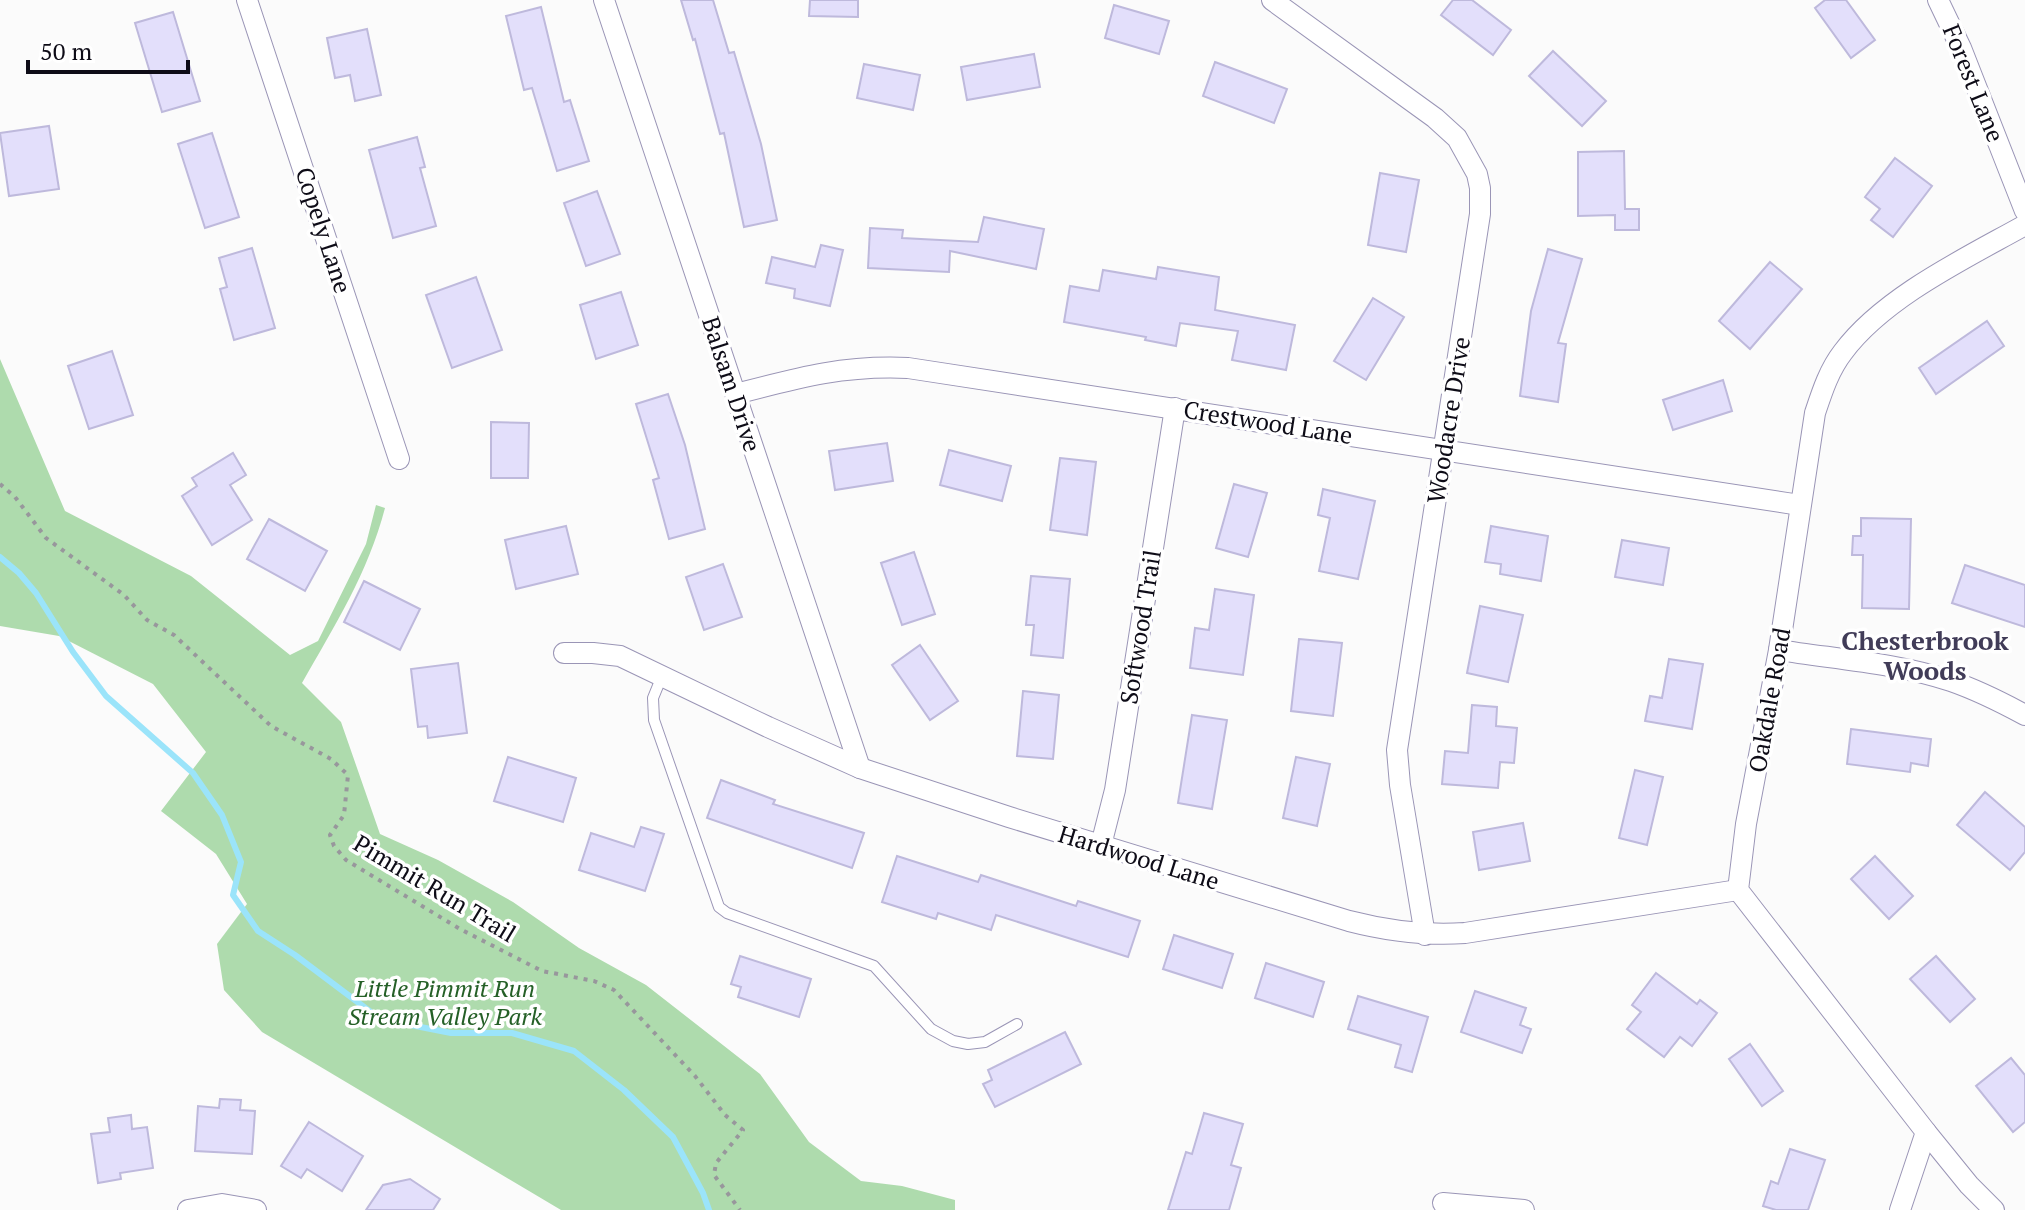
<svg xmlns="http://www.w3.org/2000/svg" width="2025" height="1210" viewBox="0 0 2025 1210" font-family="'PT Serif',serif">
<rect width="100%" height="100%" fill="#fbfbfb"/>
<path fill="#aedbad" d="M0,359l65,152 126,65 99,79 28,-14 48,-97 10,-39 9,3c-17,65 -50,117 -83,175l39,39 39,112 58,26 75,42 66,46 67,37 114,89 49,68 52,39 41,5 53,14v10h-394l-299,-178 -38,-42 -7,-46 30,-40 -31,-50 -55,-43 45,-59 -53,-68 -94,-48 -59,-10z"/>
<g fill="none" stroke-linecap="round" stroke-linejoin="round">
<path stroke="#9be4fa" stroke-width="6" d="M0,557l19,16 17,20 37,59 33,44 87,77 29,42 19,47 -8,33 25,36 37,24 85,64 71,14h61l62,18 50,39 49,47 30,56 6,17"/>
</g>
<g fill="#e3dffb" stroke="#beb9dc" stroke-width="2">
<path d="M681,0h32l16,53 5,-1 27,92 16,76 -33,7 -20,-94 -4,1 -25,-95 -2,1z"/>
<path d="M810,0h48v17l-49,-1z"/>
<path d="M1453,0h19l39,30 -18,25 -52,-40z"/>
<path d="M1825,0h21l29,40 -24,18 -36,-50z"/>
<path d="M1114,5l55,16 -10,33 -54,-16z"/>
<path d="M541,7l23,95 6,-2 19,61 -32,10 -25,-83 -8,2 -18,-74z"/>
<path d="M173,12l27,89 -38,11 -27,-89z"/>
<path d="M367,29l14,66 -26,6 -5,-26 -15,3 -8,-40z"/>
<path d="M1553,51l53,50 -24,25 -53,-50z"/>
<path d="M1034,54l6,33 -73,13 -6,-33z"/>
<path d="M1215,62l72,27 -13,34 -71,-27z"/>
<path d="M864,64l56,11 -7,35 -56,-12z"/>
<path d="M49,126l10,63 -50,7 -9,-63z"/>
<path d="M212,133l27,84 -34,11 -27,-84z"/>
<path d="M417,137l8,30 -5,1 16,58 -43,12 -24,-88z"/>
<path d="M1624,151l1,58h14v21h-24v-15l-37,1v-64z"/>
<path d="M1895,158l37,28 -39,51 -22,-17 9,-11 -15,-12z"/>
<path d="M1380,173l39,7 -13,72 -38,-7z"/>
<path d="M597,191l23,63 -34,12 -22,-63z"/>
<path d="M984,217l60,12 -8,40 -86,-18 -1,21 -81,-4 2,-40 33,2 -1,8 76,4z"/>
<path d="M821,245l22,5 -13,56 -36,-8 1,-9 -29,-6 6,-26 43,10z"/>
<path d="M252,248l23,80 -41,12 -14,-51 7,-2 -8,-29z"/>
<path d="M1548,249l34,10 -24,84 8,1 -8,58 -38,-6 11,-85z"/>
<path d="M1770,262l32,27 -52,60 -31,-28z"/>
<path d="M1158,267l61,10 -4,33 80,15 -9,45 -54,-10 6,-29 -58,-8 -4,23 -31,-6 1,-3 -82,-15 6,-36 29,5 4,-21 53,9z"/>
<path d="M476,277l26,73 -50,18 -26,-73z"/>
<path d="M621,292l17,53 -42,14 -16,-54z"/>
<path d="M1373,298l31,19 -38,63 -32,-19z"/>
<path d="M1987,321l17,25 -68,48 -17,-26z"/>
<path d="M112,351l21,64 -44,14 -21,-63z"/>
<path d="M1723,380l9,31 -59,19 -10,-30z"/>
<path d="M668,394l17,51 20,84 -36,10 -16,-59 6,-2 -23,-74z"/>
<path d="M491,422l38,1 -1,55h-37z"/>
<path d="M887,443l6,38 -58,9 -6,-39z"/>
<path d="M949,450l62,16 -9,35 -62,-16z"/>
<path d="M233,453l13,22 -16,10 22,35 -40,25 -30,-49 15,-10 -5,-8z"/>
<path d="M1060,458l36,4 -9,73 -37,-5z"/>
<path d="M1234,484l33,9 -19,64 -32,-9z"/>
<path d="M1323,489l52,12 -17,78 -39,-8 11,-53 -12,-3z"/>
<path d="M1861,518l50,1 -2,90 -47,-1 1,-53h-11l1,-19h8z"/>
<path d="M269,519l58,32 -22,40 -58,-32z"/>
<path d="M566,526l12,48 -62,15 -11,-49z"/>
<path d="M1491,526l57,10 -7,45 -41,-7 1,-10 -16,-2z"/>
<path d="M1622,540l47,8 -6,37 -48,-8z"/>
<path d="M914,552l21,62 -33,11 -21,-62z"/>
<path d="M723,564l19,53 -38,13 -18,-53z"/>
<path d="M1965,565l60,20v42l-73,-24z"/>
<path d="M1031,576l39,3 -7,79 -32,-3 3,-30h-8z"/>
<path d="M364,581l56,28 -20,41 -56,-28z"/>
<path d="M1215,589l39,6 -11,80 -53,-7 5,-40 14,2z"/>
<path d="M1480,606l43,9 -15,67 -41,-9z"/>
<path d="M1299,639l43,4 -9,73 -42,-5z"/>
<path d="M920,645l38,56 -28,19 -38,-55z"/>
<path d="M1669,659l34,5 -11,65 -47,-8 5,-25 12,2z"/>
<path d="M458,663l9,70 -39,5 -1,-12 -9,1 -7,-58z"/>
<path d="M1023,691l36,4 -6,64 -36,-3z"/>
<path d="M1472,705l25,2 -1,19 21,2 -3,35 -14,-1 -2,26 -56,-4 3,-33 23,2z"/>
<path d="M1192,715l35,5 -15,89 -34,-6z"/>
<path d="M1851,729l80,10 -3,27 -17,-3 -1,9 -63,-8z"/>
<path d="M508,757l68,21 -13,44 -69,-21z"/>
<path d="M1296,757l34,7 -13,62 -34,-8z"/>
<path d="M1635,770l28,7 -16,68 -28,-7z"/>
<path d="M721,780l54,20 -2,4 91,29 -12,35 -145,-50z"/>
<path d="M1985,792l40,35v25l-15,18 -53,-45z"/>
<path d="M1523,823l7,38 -51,9 -6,-38z"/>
<path d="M641,827l23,7 -19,57 -66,-21 12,-37 43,14z"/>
<path d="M897,856l81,26 3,-7 95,31 2,-5 62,20 -12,36 -132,-42 -5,15 -53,-17 -2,6 -54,-17z"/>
<path d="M1875,856l38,40 -24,23 -38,-40z"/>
<path d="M1174,935l59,19 -11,34 -59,-19z"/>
<path d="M740,956l71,23 -12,38 -61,-20 3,-10 -10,-3z"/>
<path d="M1936,956l39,43 -25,23 -40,-43z"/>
<path d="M1266,963l58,19 -11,35 -58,-19z"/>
<path d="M1656,973l41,31 3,-4 17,13 -25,33 -12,-9 -16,20 -37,-28 14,-17 -9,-7z"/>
<path d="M1475,991l51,17 -6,17 11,4 -9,24 -61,-21z"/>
<path d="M1358,996l70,21 -16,55 -17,-5 6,-22 -53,-16z"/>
<path d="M1065,1032l16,32 -86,43 -12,-23 9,-4 -4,-10z"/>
<path d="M1750,1044l33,47 -21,15 -33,-47z"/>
<path d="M2011,1058l14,17v47l-12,10 -37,-46z"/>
<path d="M220,1099l21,1 -1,10 15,1 -3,43 -57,-3 3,-45 21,2z"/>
<path d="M1204,1113l39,11 -12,41 10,3 -12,42h-61l18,-58 6,2z"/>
<path d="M131,1115l1,14 15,-2 6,41 -33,5 1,6 -23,4 -7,-49 19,-2 -2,-14z"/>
<path d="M309,1122l54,34 -21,35 -35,-22 -6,9 -20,-12z"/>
<path d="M1790,1149l35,11 -17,50h-32l-13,-4 8,-25 7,3z"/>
<path d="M410,1179l30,20 -7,11h-67l17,-25z"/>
</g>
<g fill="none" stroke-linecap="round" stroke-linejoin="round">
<defs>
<path id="service" d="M662,676l-9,22 1,22 65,187 8,6 147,53 57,63 22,12 15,3 17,-2 32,-18"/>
<g id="minor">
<path d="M247,0l152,459"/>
<path d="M604,0l256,768"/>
<path d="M1272,0l163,118 22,20 20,36 3,14v26l-83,536 3,35 25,150"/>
<path d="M1938,0l23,48 64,163"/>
<path d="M736,394c61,-16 107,-29 172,-26l892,137"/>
<path d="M1779,650c56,9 118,13 172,31 26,9 50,21 74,34"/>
<path d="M564,653h29l27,3 148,71 92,41 149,49 340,104c39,10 75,15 116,12l273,-43"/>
<path d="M1101,845l14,-55 60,-382"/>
<path d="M1926,1132l43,53 25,25"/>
<path d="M1443,1203l81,7"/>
<path d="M188,1210l34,-6 34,6"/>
<path d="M1900,1210l26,-78 -188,-242 8,-66 33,-174 36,-237c7,-21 14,-43 28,-61 41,-55 123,-94 182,-127"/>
</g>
</defs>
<use href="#service" stroke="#9a95b6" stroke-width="12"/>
<use href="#minor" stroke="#9a95b6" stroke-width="22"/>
<path stroke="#98979c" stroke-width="4" stroke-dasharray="4 6" stroke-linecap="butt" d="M0,484l15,13 31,41 78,57 23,25 27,15 97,91 60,33 17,16 -4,40 -14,20 4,11 12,14 114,69 82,42 52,10 20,9 81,86 30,39 18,15 -27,33 -2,12 26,35"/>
<use href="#service" stroke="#fff" stroke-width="10"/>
<use href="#minor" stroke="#fff" stroke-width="20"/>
</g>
<g text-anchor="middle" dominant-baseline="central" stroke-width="7" stroke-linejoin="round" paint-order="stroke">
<g font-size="24" fill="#0e0c17" stroke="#fff">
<text transform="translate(1974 83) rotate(68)">Forest Lane</text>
<text transform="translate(324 230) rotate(72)">Copely Lane</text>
<text transform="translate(732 384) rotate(72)">Balsam Drive</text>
<text transform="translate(1448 420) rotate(-81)">Woodacre Drive</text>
<text transform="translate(1268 422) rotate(9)">Crestwood Lane</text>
<text transform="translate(1140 627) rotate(-81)">Softwood Trail</text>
<text transform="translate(1769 700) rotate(-80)">Oakdale Road</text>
<text transform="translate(1139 857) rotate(17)">Hardwood Lane</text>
<text transform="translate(435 888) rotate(31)">Pimmit Run Trail</text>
</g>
<g font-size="24" font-style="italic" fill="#256027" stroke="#fff">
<text x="445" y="988">Little Pimmit Run<tspan x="445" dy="28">Stream Valley Park</tspan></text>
</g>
<g font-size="26" font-weight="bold" fill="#413c58" stroke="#fff">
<text x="1925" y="640">Chesterbrook<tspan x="1925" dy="30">Woods</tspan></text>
</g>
</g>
<path d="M28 60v12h160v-12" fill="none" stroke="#0e0c17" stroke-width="4"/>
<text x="40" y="60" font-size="24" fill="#0e0c17" stroke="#ffffff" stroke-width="6" paint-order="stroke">50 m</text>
</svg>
